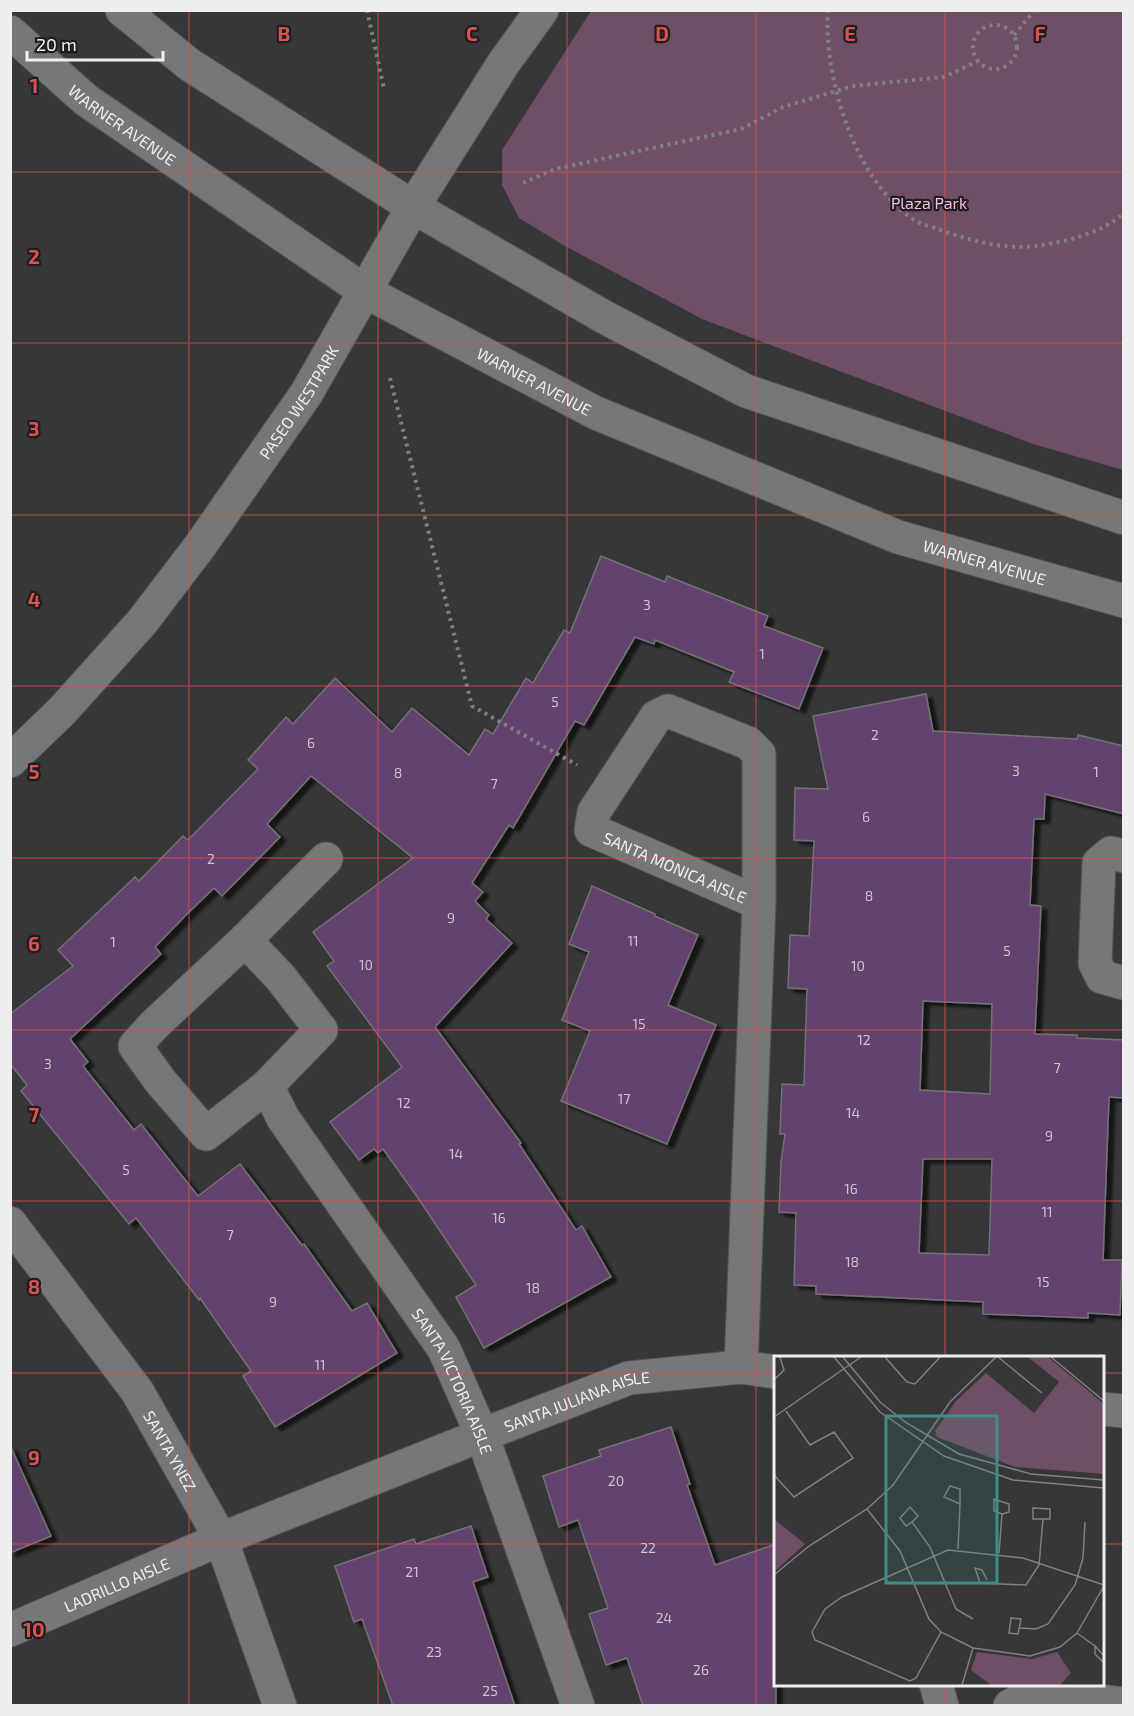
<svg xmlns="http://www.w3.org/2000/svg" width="1134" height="1716" viewBox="0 0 1134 1716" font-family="'Exo 2',sans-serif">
<defs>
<filter id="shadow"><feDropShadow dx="6" dy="4" stdDeviation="1.5" flood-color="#0009"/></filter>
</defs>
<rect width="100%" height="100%" fill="#373639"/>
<path fill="#6f4f65" d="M591,11h532v459l-90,-26 -331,-125 -137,-73 -46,-28 -17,-33v-35z"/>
<g fill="#64436e" stroke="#747275" stroke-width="1.5" fill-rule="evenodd" filter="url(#shadow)">
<path d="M601,556l64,26 2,-6 101,40 -4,10 59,22 -24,61 -70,-27 5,-10 -79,-32 -1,4 -19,-7 -51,88 -9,-4 -62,107 -4,-3 -37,58 11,9 -8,9 14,14 -3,4 26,24 -77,84 86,116 -2,1 57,86 6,-4 29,51 -127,71 -28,-51 20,-12 -60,-90 -33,-46 -5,4 -4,-4 -15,11 -29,-38 72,-55 -75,-101 7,-5 -21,-29 100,-74 -102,-82 -44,48 13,13 -58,59 -8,-8 -26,25 -33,34 6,7 -91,85 18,23 -5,4 51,64 7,-6 57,72 42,-32 62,81 2,-1 48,67 15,-8 30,50 -122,74 -32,-51 8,-5 -51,-73 -1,2 -63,-82 -7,6 -108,-133 6,-6 -17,-21v-50l63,-48 -15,-16 77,-73 4,4 44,-45 5,4 70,-71 -10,-9 38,-43 7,7 42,-46 57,54 20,-24 57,47 16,-26 8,5 33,-56 7,5 31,-53 6,3z"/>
<path d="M926,694l7,37 144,8 1,-4 46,11v68l-79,-20 -1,25h-10l-4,86 11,1 -6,128 42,1v3l47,2v58l-15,-1 -6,163h19l-2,55 -32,-2v5l-105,-4v-12l-167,-8v-8l-22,-1 2,-72 -17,-1 2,-50 4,-28h-5l2,-50 22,1 3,-96 -19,-1 2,-53 19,1 5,-95 -20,-1 1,-52 33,1 -15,-73zM923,1001l69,3 -2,90 -70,-4zM923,1159h69l-3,96 -70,-2z"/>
<path d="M592,886l63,28v2l43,19 -30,70 48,20 -49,119 -106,-43 29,-70 -28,-11 27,-68 -20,-8z"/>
<path d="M671,1427l19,57 -3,1 28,80 61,-21v162h-133l-16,-48 -21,7 -17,-51 19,-6 -30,-88 -19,7 -16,-51 58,-20 -2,-6z"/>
<path d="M10,1445l41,91 -41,17z"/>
<path d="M471,1526l17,51 -15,5 42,124h-122l-31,-87 -8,3 -19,-56 79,-27 2,5z"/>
</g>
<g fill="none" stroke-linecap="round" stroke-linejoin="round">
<defs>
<g id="minor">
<path d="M122,10l68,55 223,142 193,111 140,73 378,127"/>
<path id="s1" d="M10,32l76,68 280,192 230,121 302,124 226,64"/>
<path id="s2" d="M10,761l52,-50 80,-89 58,-76 106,-152 107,-187 90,-143 39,-54"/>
<path d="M1124,856l-13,-3 -12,10 -4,100 7,14 22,6"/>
<path d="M245,940l36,38 40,52 -54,56 -61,48 -45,-52 -26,-36 19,-21z"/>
<path d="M245,940l81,-81"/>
<path id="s3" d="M267,1086l16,32 161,231 38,86 96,271"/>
<path id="s4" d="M10,1223l127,168 84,148 59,167"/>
<path id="s5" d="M741,1367l18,-464v-149l-11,-11 -80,-32 -12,6 -62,95 -3,18 168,73"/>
<path d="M1102,1409l22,2"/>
<path id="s6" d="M10,1630l211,-91 261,-104 147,-57 112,-11 35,5"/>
<path d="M936,1684l6,22"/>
<path d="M1010,1706l25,-14 89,12"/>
</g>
</defs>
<use href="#minor" stroke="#545456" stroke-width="35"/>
<g stroke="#807f81" stroke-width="4" stroke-dasharray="3 4.5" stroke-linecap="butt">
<path d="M367,10l17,79"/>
<path d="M828,10c-5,68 28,174 88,211 6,4 15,5 21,8 33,11 64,21 98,17 30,-4 66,-12 89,-33"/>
<circle cx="995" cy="47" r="22"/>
<path d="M1014,35l21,-25"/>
<path d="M523,183l32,-14 186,-40 42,-22 70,-21 91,-9 34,-16"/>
<path d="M390,378l82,328 105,59"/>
</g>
<use href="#minor" stroke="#777679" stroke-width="33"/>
</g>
<path fill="none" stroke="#db5050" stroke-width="1.5" stroke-opacity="0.55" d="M189,10v1696M378,10v1696M567,10v1696M756,10v1696M945,10v1348M10,172h1114M10,343h1114M10,515h1114M10,686h1114M10,858h1114M10,1030h1114M10,1201h1114M10,1373h766M1102,1373h22M10,1544h766M1102,1544h22M945,1684v22"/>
<g text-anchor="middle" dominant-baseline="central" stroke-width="4.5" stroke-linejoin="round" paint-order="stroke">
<g font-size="14" fill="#ccc3d0">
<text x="647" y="604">3</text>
<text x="762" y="653">1</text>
<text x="555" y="701">5</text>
<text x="875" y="734">2</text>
<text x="311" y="742">6</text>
<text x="1016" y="770">3</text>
<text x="1096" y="771">1</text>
<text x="398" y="772">8</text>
<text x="494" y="783">7</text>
<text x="866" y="816">6</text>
<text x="211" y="858">2</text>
<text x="869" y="895">8</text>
<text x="451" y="917">9</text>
<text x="633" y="940">11</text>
<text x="113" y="941">1</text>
<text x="1007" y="950">5</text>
<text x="366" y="964">10</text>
<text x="858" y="965">10</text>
<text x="639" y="1023">15</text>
<text x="864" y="1039">12</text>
<text x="48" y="1063">3</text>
<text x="1057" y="1067">7</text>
<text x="624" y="1098">17</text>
<text x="404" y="1102">12</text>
<text x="853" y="1112">14</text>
<text x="1049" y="1135">9</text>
<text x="456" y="1153">14</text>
<text x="126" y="1169">5</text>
<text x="851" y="1188">16</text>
<text x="1047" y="1211">11</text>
<text x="499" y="1217">16</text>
<text x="230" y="1234">7</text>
<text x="852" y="1261">18</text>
<text x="1043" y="1281">15</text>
<text x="533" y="1287">18</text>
<text x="273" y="1301">9</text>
<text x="320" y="1364">11</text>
<text x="616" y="1480">20</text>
<text x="648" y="1547">22</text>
<text x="412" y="1571">21</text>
<text x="664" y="1617">24</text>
<text x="434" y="1651">23</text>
<text x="701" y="1669">26</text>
<text x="490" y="1690">25</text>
</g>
<g font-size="16" fill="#efeef0" stroke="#1e1e1f">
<text stroke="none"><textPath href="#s1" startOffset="146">WARNER AVENUE</textPath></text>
<text stroke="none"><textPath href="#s1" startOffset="632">WARNER AVENUE</textPath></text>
<text stroke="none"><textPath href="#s2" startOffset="462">PASEO WESTPARK</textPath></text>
<text stroke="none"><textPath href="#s1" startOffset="1118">WARNER AVENUE</textPath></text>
<text stroke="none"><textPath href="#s5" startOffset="952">SANTA MONICA AISLE</textPath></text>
<text stroke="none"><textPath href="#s3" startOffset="350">SANTA VICTORIA AISLE</textPath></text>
<text stroke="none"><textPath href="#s6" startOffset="612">SANTA JULIANA AISLE</textPath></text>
<text stroke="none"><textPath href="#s4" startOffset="279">SANTA YNEZ</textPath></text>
<text stroke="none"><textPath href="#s6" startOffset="116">LADRILLO AISLE</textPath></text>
</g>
<g font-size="16" fill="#f9bce4" stroke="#1e1e1f">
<text x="929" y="202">Plaza Park</text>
</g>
</g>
<g transform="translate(774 1356)">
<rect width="330" height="330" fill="#373639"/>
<path d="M254,1h20l56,47v70l-89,-7 -78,-30 -2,-6 21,-30 30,-28 48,40 25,-31zM0,163l31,25 -31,28zM203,296l55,7 25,-7 14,21 -11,12h-69l-20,-15z" fill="#6f4f65"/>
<path fill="none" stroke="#818082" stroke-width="1.5" d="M60,1l46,55 64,44 69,24 91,8M69,1l37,45 25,20 54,32 72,20 73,6M111,1l22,25 8,2 25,-27M224,1l44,36M277,1l53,44M0,24l10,-10 -4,-13M0,61l87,-60M0,119l20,22 59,-39 -19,-26 -24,13 -24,-34M259,152l17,1v10h-17zM93,153l33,42 29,68 12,13 32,16 57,8 30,-9 17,-14 27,-47M138,166l6,-6 -8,-9 -10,11 6,8 6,-4 18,25 26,62 17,10M184,193l2,-45v-15l-10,-3 -6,11 16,7M225,197l3,-39 7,-2v-8l-15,-5v12l8,3M0,219l35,-29 58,-37 26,-24 57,-83 46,-45M213,224l-5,-10 -7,-2 5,15 46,2 13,-20 4,-46M237,262l10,1 -3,15 -9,-1zM246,272l16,1 12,-5 27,-39 8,-27 2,-36M167,276l-25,46 -6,3 -95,-41 -3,-8 13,-23 17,-12 106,-47 75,8 81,27M303,277l18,13M330,300l-9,-10v8l9,9M188,329l11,-37"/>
<path fill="#3c8e88" fill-opacity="0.15" stroke="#3c8e88" stroke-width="3" d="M112,60h111v167h-111z"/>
<rect width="330" height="330" fill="none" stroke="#efeef0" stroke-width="3"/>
</g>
<g font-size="20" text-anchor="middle" font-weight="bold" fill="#db5050" stroke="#1e1e1f" stroke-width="4.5" stroke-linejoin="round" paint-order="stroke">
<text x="284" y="41">B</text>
<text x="472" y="41">C</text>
<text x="662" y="41">D</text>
<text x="850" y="41">E</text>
<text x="1040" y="41">F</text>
<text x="34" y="93">1</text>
<text x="34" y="264">2</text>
<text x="34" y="436">3</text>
<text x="34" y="607">4</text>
<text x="34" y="779">5</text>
<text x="34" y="951">6</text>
<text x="34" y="1122">7</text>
<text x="34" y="1294">8</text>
<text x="34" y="1465">9</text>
<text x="34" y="1637">10</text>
</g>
<rect width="1134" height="1716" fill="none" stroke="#efeef0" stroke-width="24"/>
<path d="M27 51v9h136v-9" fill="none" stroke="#efeef0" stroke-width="3"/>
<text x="36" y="51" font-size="18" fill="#efeef0" stroke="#1e1e1f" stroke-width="4.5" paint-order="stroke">20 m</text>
</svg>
